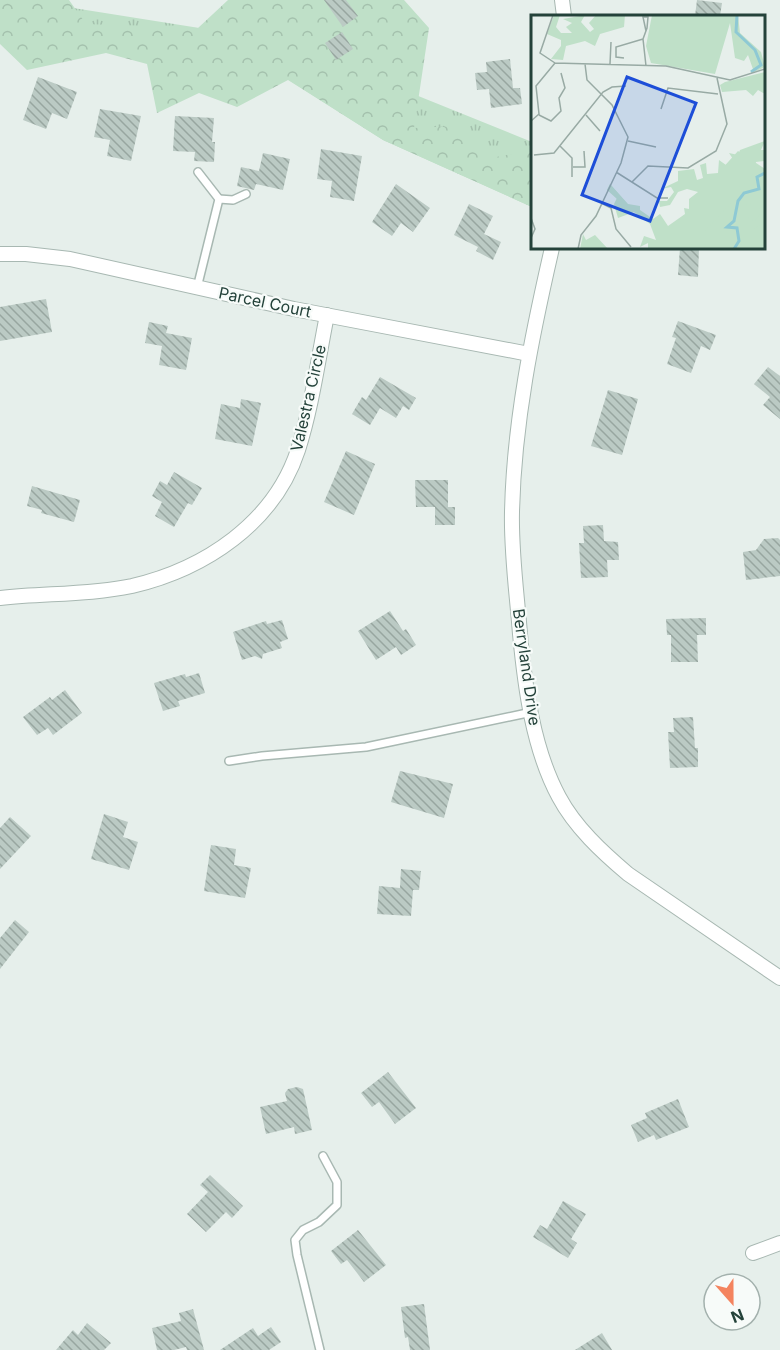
<svg xmlns="http://www.w3.org/2000/svg" width="780" height="1350" viewBox="0 0 780 1350" font-family="Inter,sans-serif">
<defs>
<pattern id="grass-tufts" width="24" height="20" patternUnits="userSpaceOnUse" patternTransform="scale(1.5)"><rect width="24" height="20" fill="#bfe0c8"/><path d="M3 7l-1-3M5 7V3M7 7l1-3M15 17l-1-3M17 17v-4M19 17l1-3" fill="none" stroke="#a4c1ad"/></pattern>
<pattern id="forest-crowns" width="20" height="18" patternUnits="userSpaceOnUse" patternTransform="scale(1.5)"><rect width="20" height="18" fill="#bfe0c8"/><path d="M2 6a3 3 0 1 1 6 0M12 15a3 3 0 1 1 6 0" fill="none" stroke="#a4c1ad"/></pattern>
<pattern id="building-back-hatch" width="6" height="6" patternUnits="userSpaceOnUse" patternTransform="scale(1.5)"><rect width="6" height="6" fill="#bbcac4"/><path d="M-1 5l2 2M0 0l6 6M5-1l2 2" fill="none" stroke="#98a6a0"/></pattern>
</defs>
<rect width="100%" height="100%" fill="#e6efeb"/>
<path fill="url(#grass-tufts)" d="M0,0h23l259,41 250,101v65l-149,-67 -124,-79 -259,-44z"/>
<path fill="url(#forest-crowns)" d="M0,0h69l17,24 112,4 30,-28h176l25,28 -15,100 44,-2 28,33 46,-9v57l-149,-67 -95,-60 -51,27 -38,-14 -42,20 -10,-49 -41,-11 -79,17 -27,-26z"/>
<g fill="url(#building-back-hatch)">
<path d="M324,0h22l12,16 -15,11z"/>
<path d="M697,0l25,3 -2,13h-25z"/>
<path d="M342,32l11,17 -17,11 -11,-17z"/>
<path d="M510,59l3,29h7l2,16 -31,4 -2,-19 -12,1 -2,-17 12,-1 -1,-10z"/>
<path d="M38,77l39,15 -10,27 -15,-6 -6,16 -23,-9z"/>
<path d="M100,109l41,7 -10,45 -24,-5 3,-16 -16,-3z"/>
<path d="M175,116l39,2 -2,24h3l-1,20 -20,-1 1,-9 -22,-1z"/>
<path d="M321,149l41,7 -8,45 -24,-4 2,-16 -15,-2z"/>
<path d="M263,153l27,6 -7,31 -27,-6 -2,6 -17,-4 4,-19 18,4z"/>
<path d="M396,184l34,24 -17,24 -12,-9 -9,13 -20,-14z"/>
<path d="M469,204l24,12 -9,18 17,8 -8,18 -17,-9 2,-4 -24,-12z"/>
<path d="M680,248h19l-1,29 -20,-2z"/>
<path d="M46,299l6,33 -52,9v-34z"/>
<path d="M678,321l38,14 -6,15 -9,-4 -10,27 -24,-9 9,-26 -4,-1z"/>
<path d="M149,322l19,4 -2,7 26,5 -6,32 -27,-5 3,-19 -17,-3z"/>
<path d="M768,367l12,9v43l-17,-14 7,-8 -16,-13z"/>
<path d="M380,377l36,21 -7,12 -6,-4 -7,12 -16,-10 -10,17 -18,-11 10,-17 4,3z"/>
<path d="M608,390l30,9 -16,56 -31,-9z"/>
<path d="M241,399l20,4 -9,43 -37,-7 6,-35 19,4z"/>
<path d="M346,451l29,13 -21,51 -30,-13z"/>
<path d="M174,472l28,16 -10,17 -4,-2 -14,24 -19,-11 7,-14 -10,-6 8,-15 7,4z"/>
<path d="M415,480h33v27h7v18h-20v-18h-19z"/>
<path d="M32,486l48,14 -6,22 -33,-9 1,-3 -15,-4z"/>
<path d="M603,525l1,16 14,1 1,18h-12l1,17 -27,1 -2,-35h5l-1,-17z"/>
<path d="M778,538l2,2v36l-34,4 -3,-28 13,-2 8,-11z"/>
<path d="M390,611l13,20 3,-2 10,16 -15,10 -5,-8 -20,13 -18,-29z"/>
<path d="M706,618v17h-9l1,27h-27v-27h-4l-1,-16z"/>
<path d="M282,620l6,19 -8,3 2,6 -19,6 -1,5 -7,-3 -13,4 -9,-28 33,-11 1,3z"/>
<path d="M199,673l6,20 -27,8 2,5 -17,5 -9,-28 31,-9 1,3z"/>
<path d="M65,690l17,23 -29,22 -5,-7 -11,7 -14,-18 27,-20 2,3z"/>
<path d="M693,717l2,31h3v19l-28,1 -2,-36h6l-1,-14z"/>
<path d="M400,771l53,13 -9,34 -53,-16z"/>
<path d="M104,814l24,8 -5,15 15,5 -9,28 -38,-11z"/>
<path d="M10,817l21,19 -31,33v-41z"/>
<path d="M211,845l25,4 -2,16 17,3 -6,30 -41,-7z"/>
<path d="M401,869l20,2 -2,19h-6l-2,26 -34,-2 2,-28 21,2z"/>
<path d="M15,920l14,12 -29,37v-31z"/>
<path d="M388,1072l28,36 -21,16 -16,-22 -7,5 -11,-14z"/>
<path d="M297,1087l6,2 9,41 -17,4 -1,-7 -28,7 -6,-27 27,-6 -2,-8 3,-4z"/>
<path d="M678,1099l11,28 -33,13 -2,-5 -16,7 -7,-17 16,-7 -2,-5z"/>
<path d="M210,1175l33,31 -11,12 -6,-6 -20,20 -19,-18 21,-22 -8,-7z"/>
<path d="M563,1201l23,13 -15,25 6,4 -9,15 -35,-21 7,-12 7,4z"/>
<path d="M358,1230l28,35 -22,17 -17,-22 -6,4 -10,-13z"/>
<path d="M424,1304l6,46h-20l-2,-13 -3,1 -4,-31z"/>
<path d="M193,1309l11,41h-17l-1,-3 -12,3h-17l-5,-22 29,-7 -2,-8z"/>
<path d="M87,1323l24,20 -7,7h-48l17,-20 5,5z"/>
<path d="M271,1327l10,15 -12,8h-49l33,-22 5,8z"/>
<path d="M602,1333l10,17h-37z"/>
</g>
<g fill="none" stroke-linecap="round" stroke-linejoin="round">
<defs>
<g id="lane">
<path d="M219,199l14,1 13,-6"/>
<path d="M197,288l22,-89 -21,-27"/>
<path d="M229,761l33,-5 104,-9 166,-35"/>
<path d="M320,1350l-23,-95 -2,-15 8,-10 16,-8 18,-17v-23l-14,-26"/>
</g>
<g id="street">
<path d="M562,0l2,16"/>
<path d="M552,248c-20,87 -38,174 -40,264 -1,41 5,82 8,122 5,53 13,115 39,163 16,30 43,55 69,77l152,104"/>
<path d="M0,254h26l44,5 224,50 235,45"/>
<path d="M0,598c44,-5 89,-3 132,-12 73,-17 142,-63 166,-136 14,-44 20,-90 29,-135"/>
<path d="M753,1253l27,-10"/>
</g>
</defs>
<use href="#lane" stroke="#a8b8b2" stroke-width="10"/>
<use href="#street" stroke="#a8b8b2" stroke-width="16"/>
<use href="#lane" stroke="#fff" stroke-width="7"/>
<use href="#street" stroke="#fff" stroke-width="14"/>
</g>
<g text-anchor="middle" dominant-baseline="central" stroke-width="4.5" stroke-linejoin="round" paint-order="stroke">
<g font-size="16" fill="#24423a" stroke="#f7fbf9">
<text transform="translate(265 302) rotate(12)">Parcel Court</text>
<text transform="translate(308 398) rotate(-77)">Valestra Circle</text>
<text transform="translate(527 667) rotate(82)">Berryland Drive</text>
</g>
</g>
<g transform="translate(531 15)">
<rect width="234" height="234" fill="#e6efeb"/>
<path d="M207,136l27,18v80h-93l-17,-25 -28,-16 -20,-18 3,-6 20,23 43,29 31,-46 -25,-3 31,-5z" fill="#bfe0c8"/>
<path d="M23,0h6l-4,12 5,6h11l-6,-6 6,-4 -9,-4 22,-4 -4,7 9,10 4,-3 -5,-6 7,-8h29l-1,12 -24,7 -5,12 -10,-5 -19,5 -3,14 -12,-1 10,-13v-6l-14,-6zM121,0h86l2,18 21,19 4,15 -11,5 -6,-17 -4,6 -9,-3 -5,-35 -15,51 -64,-11 -5,-17zM234,57v22l-7,-4 -5,6 -7,-6 -24,2 -2,-7 5,-3zM234,126l-4,9h4v11l-9,1 -5,17 -15,9 -5,15 -26,28 4,4 -9,9h6l-2,5h-56v-6l-8,4 4,-11 12,4 -6,-16 -16,-12 -16,6 -4,-14 4,-8 -11,-6 3,-6 18,20 12,2v4l13,9 7,-5 8,12 17,-12 -1,-6 5,1v-10l9,-7 -11,-3 -9,3 -8,13 -10,2 -1,-6h8l7,-9 -3,-5 -10,2 17,-8v-10l16,-2 3,11 6,-2 -3,-13 6,-2 1,11 11,-1 1,-13 7,5 7,-6 -4,-6 9,2 2,-5zM223,188l6,6 4,-6 1,5 -10,13 -9,-4v8l8,4 11,-8v28h-27l4,-5 -8,-28 9,-10zM52,219l3,6 9,-5 13,14h-28z" fill="#bfe0c8"/>
<path fill="none" stroke="#8ec9d4" stroke-width="3" d="M206,0l-1,17 19,18 6,15 -10,7M203,234l5,-8 -2,-13 -10,-1 7,-6 4,-20 6,-8 15,-4 -2,-12 8,-4"/>
<path fill="none" stroke="#98aaa4" stroke-width="1.5" d="M22,0l-13,38 15,10M112,24l4,-11 1,-11h-5l3,14M93,43l-8,-1v-10l27,-8 3,27M79,49l1,-22M130,94l7,-21 50,6M8,100l12,6 10,-10 -2,-13 6,-10 -4,-15M55,100l14,16M0,106l8,-7 -3,-28 19,-23 111,3 64,14 35,-11M97,126l28,6M29,131l12,12v19M3,140l20,-2 49,-61 9,-5 14,-1M42,152h12l-1,-16M85,157l41,26h11M101,167l16,-16 40,2 28,-17 11,-27 -10,-46M70,188l10,5 5,21 15,18M0,203l4,11 -4,9M47,234l3,-14 15,-19 25,-53 7,-26 -16,-32 -25,-25 -2,-16"/>
<path fill="#1d4ed8" fill-opacity="0.15" stroke="#1d4ed8" stroke-width="3" d="M96,62l69,26 -46,118 -68,-26z"/>
<rect width="234" height="234" fill="none" stroke="#24423a" stroke-width="3"/>
</g>
<g transform="translate(732 1302) rotate(159)"><circle r="28" fill="#f7fbf9" stroke="#a3b1ad" stroke-width="1.5"/>
<path d="M0-4.5L10 22L0 15L-10 22Z" fill="#f4845f"/>
<text y="-9" font-size="16" font-weight="bold" text-anchor="middle" fill="#24423a">N</text>
</g>
</svg>
